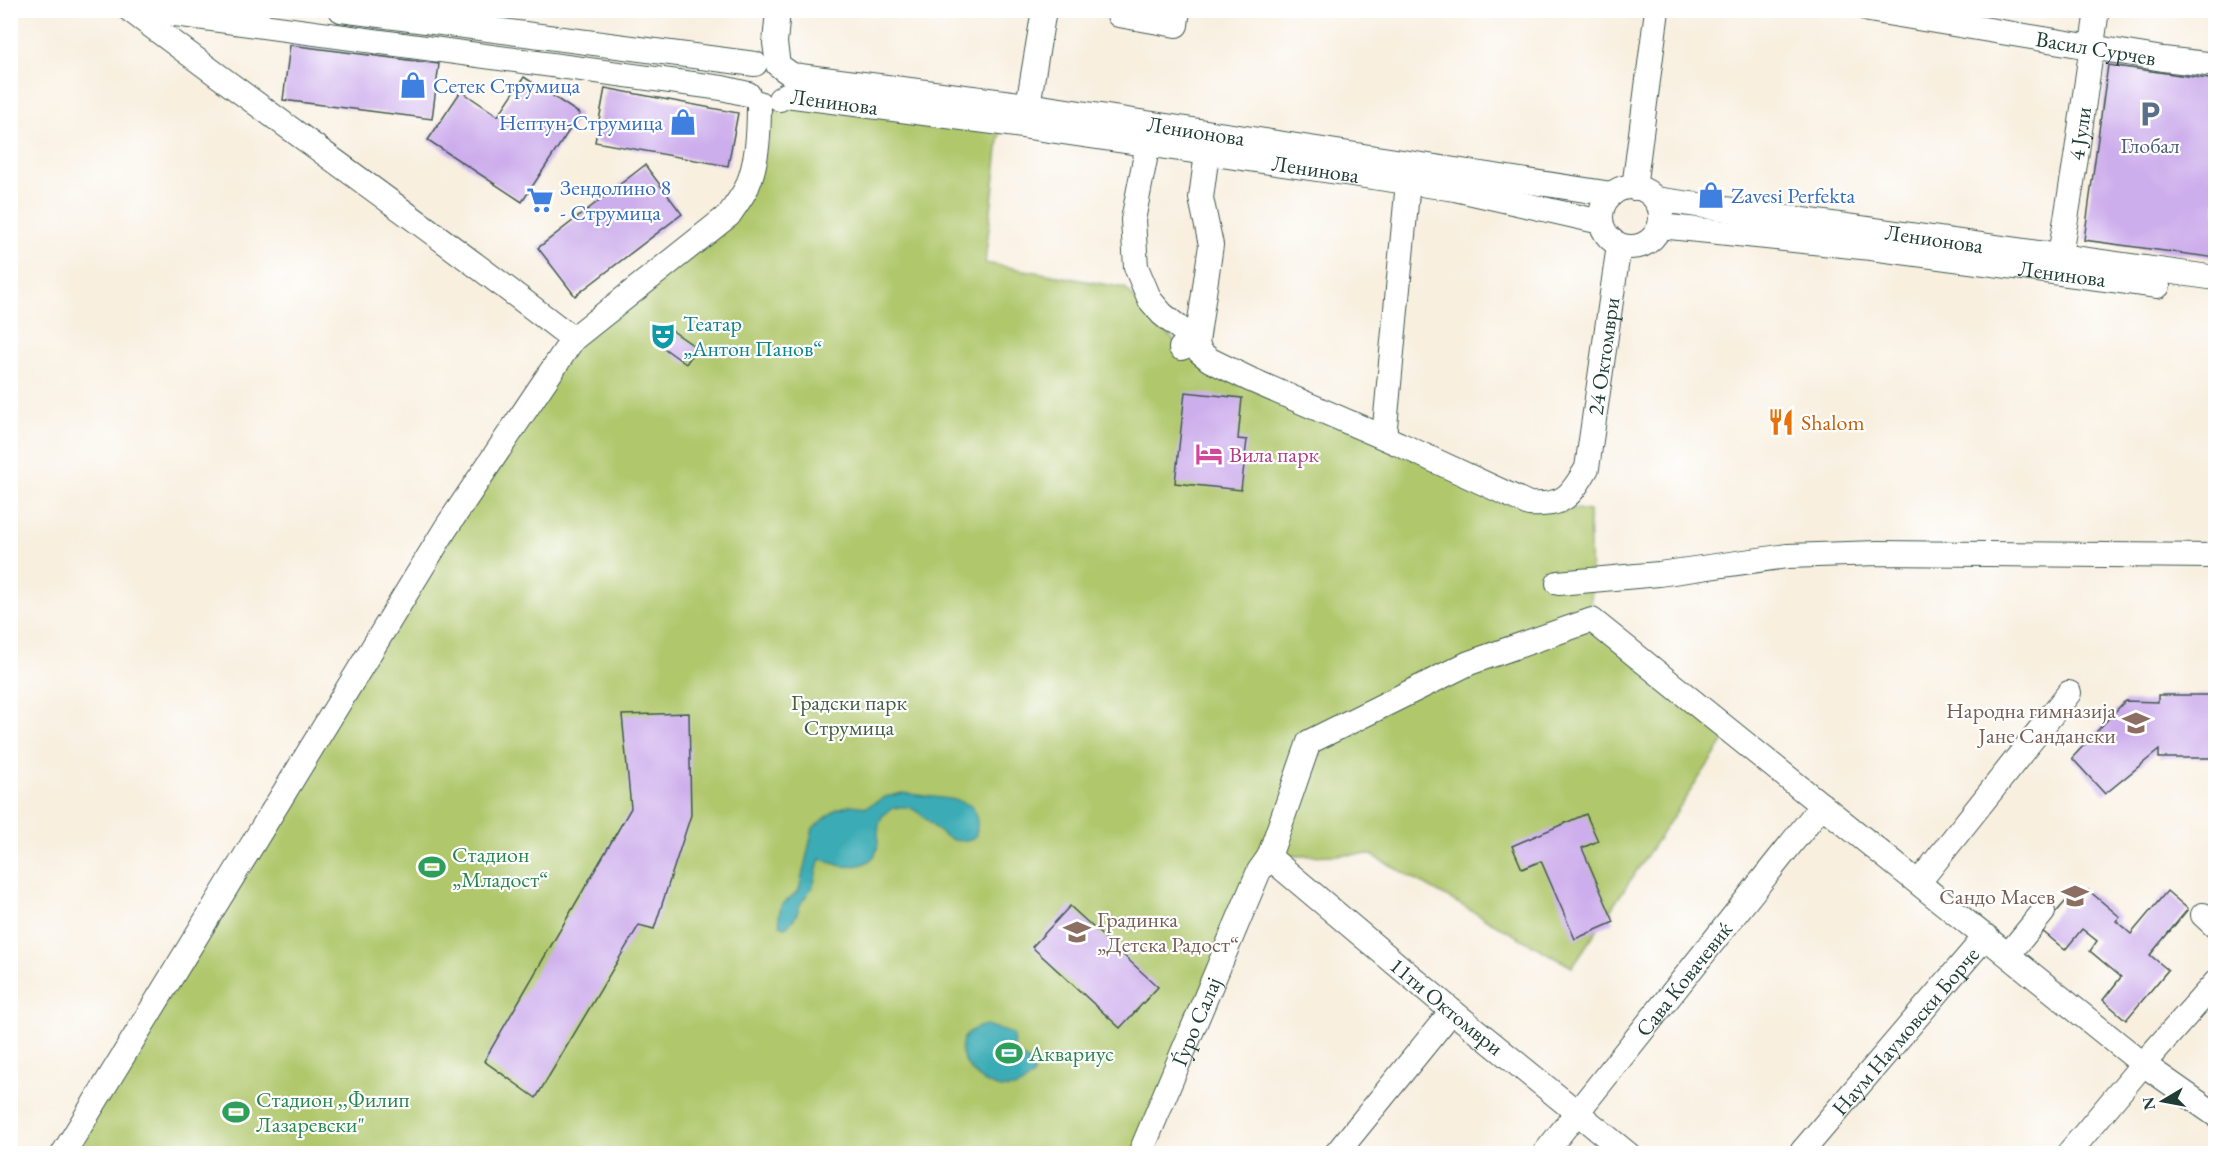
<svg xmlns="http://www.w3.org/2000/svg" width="2226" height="1164" viewBox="0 0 2226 1164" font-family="'EB Garamond',serif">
<rect width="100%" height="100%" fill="#fff"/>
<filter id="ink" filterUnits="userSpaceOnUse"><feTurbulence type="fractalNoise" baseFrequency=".0167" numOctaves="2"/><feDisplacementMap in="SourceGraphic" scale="12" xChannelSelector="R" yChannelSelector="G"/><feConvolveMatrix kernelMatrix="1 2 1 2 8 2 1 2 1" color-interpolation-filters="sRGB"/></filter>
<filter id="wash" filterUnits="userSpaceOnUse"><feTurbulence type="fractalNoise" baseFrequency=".008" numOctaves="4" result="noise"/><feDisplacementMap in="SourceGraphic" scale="24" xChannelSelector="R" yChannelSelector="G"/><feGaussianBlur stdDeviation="1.35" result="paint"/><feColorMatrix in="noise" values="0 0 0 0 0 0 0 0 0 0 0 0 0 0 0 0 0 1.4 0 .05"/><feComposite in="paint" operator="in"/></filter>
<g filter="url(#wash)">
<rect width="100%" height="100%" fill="#f8efdf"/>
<path fill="#b0c76c" stroke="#688250" stroke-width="1.5" d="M786,95l215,28 -16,140 140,25 56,60 368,157 40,6 3,109 138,112 -158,235 -202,-113 -101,3 -129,296 -1077,1 510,-815 156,-124 30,-87z"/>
<g fill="#3bacb5" stroke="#2d7474" stroke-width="1.5">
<path d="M902,793l55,7 15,6c5,11 7,19 3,31 -40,19 -47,-40 -80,-29 -5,1 -12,5 -14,11 -8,16 5,34 -16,44 -7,3 -15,4 -23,3 -7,-2 -15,-5 -22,-7 -4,9 -4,21 -8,28 -3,6 -8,11 -11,16 -5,11 -5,17 -16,24l-5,-2 -1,-9 2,-10 18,-16 14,-62 24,-19 14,-4 16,2 18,-10z"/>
<path d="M986,1025l27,9 1,16 21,17 -2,9c-6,5 -12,11 -20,12 -36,6 -80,-51 -27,-63z"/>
</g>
<g id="blocks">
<g fill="#cdaeec">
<path d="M290,45l149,19 -7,55 -149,-19z"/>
<path d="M2108,65l108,15v178l-132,-18z"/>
<path d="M524,77l56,37 -58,88 -94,-62 33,-49 37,25z"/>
<path d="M605,88l133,25 -10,53 -133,-24z"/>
<path d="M645,165l37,49 -107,82 -37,-48z"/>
<path d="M664,325l33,23 -11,16 -32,-23z"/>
<path d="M1185,392l57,6 -4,41 9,1 -6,50 -66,-7z"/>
<path d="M2158,695h58v63h-57v-8l-54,44 -33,-36 53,-57 33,1z"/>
<path d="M689,713l2,102 -37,114 -15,-4 -103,173 -52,-37 147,-253 -9,-93z"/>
<path d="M1586,814l12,27 -16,7 32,74 -39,17 -34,-78 -19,8 -10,-23z"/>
<path d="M2088,890l32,27 -4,4 15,13 36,-43 21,18 -38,46 18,15 -42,50 -23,-20 18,-23 -31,-26 7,-10 -15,-12 -17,21 -24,-20 24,-28 8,6z"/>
<path d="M1070,906l88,81 -38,41 -88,-81z"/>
</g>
</g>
</g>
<g filter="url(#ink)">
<use href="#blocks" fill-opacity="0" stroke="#40584e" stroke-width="1.5"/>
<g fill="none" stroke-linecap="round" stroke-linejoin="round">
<defs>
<g id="minor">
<path d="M130,10c147,111 298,216 443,329"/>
<path d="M145,10l577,78 26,6"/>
<path d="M341,10l414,54"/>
<path id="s1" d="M1869,10l294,49 53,6"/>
<path d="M1119,15l57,10 2,-15"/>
<path d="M778,65l-3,-22 3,-33"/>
<path id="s2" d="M782,68l10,7 236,30 584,89"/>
<path id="s3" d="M780,99l6,-4 215,28 454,66 146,33"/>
<path d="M1028,105l16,-95"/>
<path d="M1148,144l-15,76 3,47 14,33 12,14 35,28 -16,6"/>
<path id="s4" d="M1207,153l-6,45 10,47 -14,97 3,10 10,8 39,19 150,65 130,60c35,2 41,-7 58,-36l32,-223"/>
<circle cx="1631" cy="217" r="30"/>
<path d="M1634,188l23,-178"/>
<path id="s5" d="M1655,199l561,79"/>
<path id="s6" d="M1660,226l211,22 287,38"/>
<path id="s7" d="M2060,255l16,-97 21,-148"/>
<path d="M1384,437l24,-255"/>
<path d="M1558,583l101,-9 128,-18 91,-3 338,3"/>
<path id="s8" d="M1269,857l183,154 176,143"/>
<path d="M1919,882l150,-189"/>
<path d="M2203,915l13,12"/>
<path d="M2008,955l35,-43"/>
<path d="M63,1154l383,-626 127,-189 156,-124c6,-9 13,-18 18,-28 11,-26 12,-56 12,-84"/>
<path id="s9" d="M1140,1154l119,-283 10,-14 40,-115 160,-79 123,-43 551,444 73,51"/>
<path d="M1336,1154l116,-143"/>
<path id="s10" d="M1544,1154l278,-349"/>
<path id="s11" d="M1800,1154l186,-218"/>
<path d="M2068,1154l75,-90 73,-82"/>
</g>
</defs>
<use href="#minor" stroke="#40584e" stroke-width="26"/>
<use href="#minor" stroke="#fff" stroke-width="24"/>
</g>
</g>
<defs>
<symbol id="shop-bare" viewBox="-9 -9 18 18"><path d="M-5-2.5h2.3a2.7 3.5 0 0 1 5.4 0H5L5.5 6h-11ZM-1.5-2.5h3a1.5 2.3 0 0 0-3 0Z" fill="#3f7fe0" stroke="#fff" stroke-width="2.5" paint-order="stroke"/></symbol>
<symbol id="parking-bare" viewBox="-9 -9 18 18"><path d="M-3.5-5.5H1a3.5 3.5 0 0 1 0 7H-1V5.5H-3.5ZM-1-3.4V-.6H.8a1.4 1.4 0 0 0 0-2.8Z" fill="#5c6f8a" stroke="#fff" stroke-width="2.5" paint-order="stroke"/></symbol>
<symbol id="supermarket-bare" viewBox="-9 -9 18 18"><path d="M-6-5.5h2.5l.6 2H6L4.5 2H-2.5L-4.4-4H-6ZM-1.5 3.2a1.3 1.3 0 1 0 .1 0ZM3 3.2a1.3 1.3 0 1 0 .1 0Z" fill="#3f7fe0" stroke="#fff" stroke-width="2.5" paint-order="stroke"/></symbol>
<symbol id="theatre-bare" viewBox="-9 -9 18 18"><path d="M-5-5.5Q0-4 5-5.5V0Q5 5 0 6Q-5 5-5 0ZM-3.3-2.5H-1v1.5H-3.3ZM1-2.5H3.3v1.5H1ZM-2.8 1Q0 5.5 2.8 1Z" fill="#0f9aa8" stroke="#fff" stroke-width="2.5" paint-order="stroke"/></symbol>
<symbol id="restaurant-bare" viewBox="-9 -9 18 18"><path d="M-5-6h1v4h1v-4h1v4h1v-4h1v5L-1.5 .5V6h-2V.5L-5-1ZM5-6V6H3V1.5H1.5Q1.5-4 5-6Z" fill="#e8710a" stroke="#fff" stroke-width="2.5" paint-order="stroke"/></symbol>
<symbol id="hotel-bare" viewBox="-9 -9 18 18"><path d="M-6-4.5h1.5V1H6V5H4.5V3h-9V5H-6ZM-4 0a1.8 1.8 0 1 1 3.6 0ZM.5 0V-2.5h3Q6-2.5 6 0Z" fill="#d1479c" stroke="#fff" stroke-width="2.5" paint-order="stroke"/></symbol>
<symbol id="school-bare" viewBox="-9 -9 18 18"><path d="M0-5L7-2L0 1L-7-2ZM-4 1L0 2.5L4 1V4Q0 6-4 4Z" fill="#8d6e63" stroke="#fff" stroke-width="2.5" paint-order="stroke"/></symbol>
<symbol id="stadium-bare" viewBox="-9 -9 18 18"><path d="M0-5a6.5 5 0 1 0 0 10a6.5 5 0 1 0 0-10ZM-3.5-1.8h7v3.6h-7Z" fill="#2e9e5b" stroke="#fff" stroke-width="2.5" paint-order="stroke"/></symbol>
</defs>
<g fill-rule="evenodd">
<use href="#shop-bare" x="394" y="66" width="38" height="38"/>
<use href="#parking-bare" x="2131" y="95" width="38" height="38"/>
<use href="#shop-bare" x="664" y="103" width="38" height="38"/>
<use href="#shop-bare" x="1692" y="176" width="38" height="38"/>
<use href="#supermarket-bare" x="521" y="181" width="38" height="38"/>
<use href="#theatre-bare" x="644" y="317" width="38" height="38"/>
<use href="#restaurant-bare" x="1762" y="403" width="38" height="38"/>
<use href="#hotel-bare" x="1190" y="435" width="38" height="38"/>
<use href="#school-bare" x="2117" y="704" width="38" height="38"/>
<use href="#stadium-bare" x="413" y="848" width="38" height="38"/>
<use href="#school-bare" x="2056" y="877" width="38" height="38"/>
<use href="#school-bare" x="1058" y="913" width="38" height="38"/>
<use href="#stadium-bare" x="990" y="1034" width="38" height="38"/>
<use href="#stadium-bare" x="217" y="1093" width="38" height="38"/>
</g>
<g text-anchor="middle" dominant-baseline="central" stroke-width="4.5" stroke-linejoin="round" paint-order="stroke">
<g font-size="22" fill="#1f3d34" stroke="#fff">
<text stroke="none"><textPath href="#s1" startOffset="230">Васил Сурчев</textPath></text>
<text stroke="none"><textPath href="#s3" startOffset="56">Ленинова</textPath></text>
<text stroke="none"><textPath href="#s2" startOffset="420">Ленионова</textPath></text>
<text stroke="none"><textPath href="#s7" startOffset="123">4 Јули</textPath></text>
<text stroke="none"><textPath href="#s3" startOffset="542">Ленинова</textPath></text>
<text stroke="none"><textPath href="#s5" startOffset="282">Ленионова</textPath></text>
<text stroke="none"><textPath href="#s6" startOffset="405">Ленинова</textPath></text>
<text stroke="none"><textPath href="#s4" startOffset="752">24 Октомври</textPath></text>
<text stroke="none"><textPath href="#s10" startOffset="224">Сава Ковачевиќ</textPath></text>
<text stroke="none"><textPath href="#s8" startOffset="232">11ти Октомври</textPath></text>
<text stroke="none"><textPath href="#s9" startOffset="144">Ѓуро Салај</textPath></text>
<text stroke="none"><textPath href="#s11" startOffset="162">Наум Наумовски Борче</textPath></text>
</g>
<g font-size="22" fill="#366cbe" stroke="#fff" text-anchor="start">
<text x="433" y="85">Сетек Струмица</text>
<text x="663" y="122" text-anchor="end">Нептун-Струмица</text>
<text x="560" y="187">Зендолино 8<tspan x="560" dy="25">- Струмица</tspan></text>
<text x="1731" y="195">Zavesi Perfekta</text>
</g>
<g font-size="22" fill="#4e5e75" stroke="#fff">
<text x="2150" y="145">Глобал</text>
</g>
<g font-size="22" fill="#0d838f" stroke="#fff" text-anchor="start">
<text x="683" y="323">Театар<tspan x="683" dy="25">„Антон Панов“</tspan></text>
</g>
<g font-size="22" fill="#c56008" stroke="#fff" text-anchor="start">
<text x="1801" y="422">Shalom</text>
</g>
<g font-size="22" fill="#b23c85" stroke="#fff" text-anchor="start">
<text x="1229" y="454">Вила парк</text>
</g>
<g font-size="22" fill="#436042" stroke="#fff">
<text x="849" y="702">Градски парк<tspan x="849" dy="25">Струмица</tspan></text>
</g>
<g font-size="22" fill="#785e54" stroke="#fff" text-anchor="end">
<text x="2116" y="710">Народна гимназија<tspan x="2116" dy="25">Јане Сандански</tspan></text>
<text x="2055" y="896">Сандо Масев</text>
<text x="1097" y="919" text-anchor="start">Градинка<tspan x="1097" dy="25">„Детска Радост“</tspan></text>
</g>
<g font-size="22" fill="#27864d" stroke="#fff" text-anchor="start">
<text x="452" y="854">Стадион<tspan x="452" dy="25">„Младост“</tspan></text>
<text x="1029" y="1053">Аквариус</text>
<text x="256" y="1099">Стадион ,,Филип<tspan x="256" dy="25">Лазаревски"</tspan></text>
</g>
</g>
<rect width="2226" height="1164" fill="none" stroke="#fff" stroke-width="36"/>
<g transform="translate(2163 1101) rotate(260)" stroke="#ffffff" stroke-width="4.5" paint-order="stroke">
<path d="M0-4.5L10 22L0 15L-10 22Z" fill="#1f3d34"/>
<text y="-9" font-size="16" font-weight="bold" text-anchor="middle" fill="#1f3d34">N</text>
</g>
</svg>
